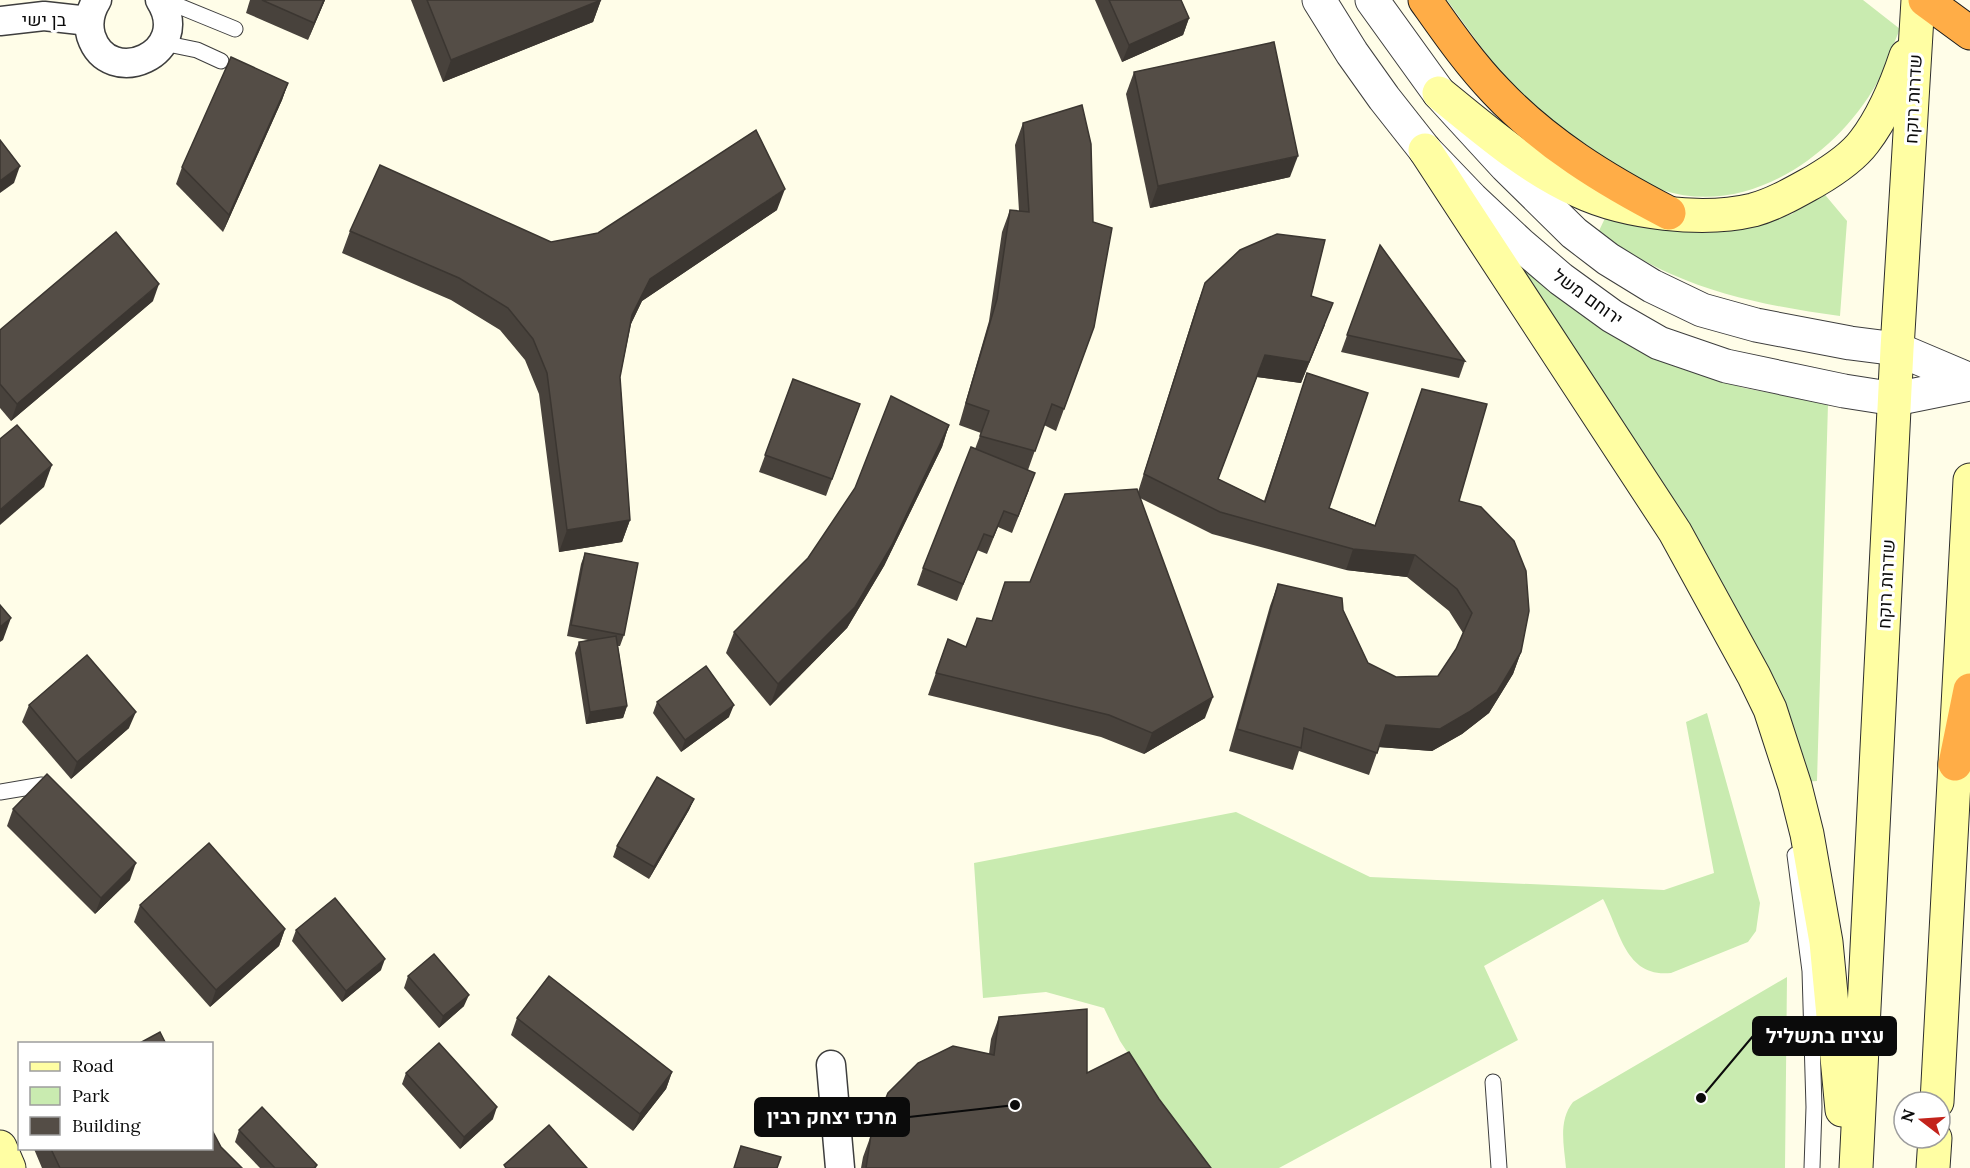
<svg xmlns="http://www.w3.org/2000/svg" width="1970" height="1168" viewBox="0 0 1970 1168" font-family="Lora,Heebo,serif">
<rect width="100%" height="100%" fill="#fffde8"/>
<g fill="#c9ebb0">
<path d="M1447,0h416l37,29c-8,18 -14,38 -23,54 -41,73 -130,135 -215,107 -24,-8 -47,-25 -67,-39 -19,-14 -40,-27 -58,-43 -36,-30 -63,-71 -90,-108z"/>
<path d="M1821,190l26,31 -7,95c-58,-8 -115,-18 -169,-42 -25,-11 -49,-26 -74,-39l9,-19 55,12 43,5 43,-5 45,-14z"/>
<path d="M1522,263l96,74 53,28 73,23 84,16 -11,377 -13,1 -290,-510z"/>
<path d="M1707,713l53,190 -4,28 -8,11 -77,31c-46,5 -51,-43 -68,-74l-119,67 34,74 -239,128h-76l-83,-127 -16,-33 -58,-16 -63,6 -9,-135 262,-51 134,65 294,13 50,-17 -28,-151z"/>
<path d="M1787,977l-2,191h-219c-2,-23 -8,-47 7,-66z"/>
</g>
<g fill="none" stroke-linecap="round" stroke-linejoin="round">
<defs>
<g id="service">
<path d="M164,0l71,29"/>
<path d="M163,43l34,7 24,11"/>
<path d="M0,792l42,-7"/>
<path d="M1795,855l15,116 4,136 -2,61"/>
<path d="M1493,1082l6,86"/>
</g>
<g id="minor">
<path d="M97,0c-7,11 -10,22 -6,36 18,55 103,17 69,-36"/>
<path d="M0,21l44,-5 45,5"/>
<path d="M831,1065l9,103"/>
</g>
<g id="tertiary">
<path d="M1319,0l33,53 32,45 41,52 47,49 48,45 41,35 51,37 47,27 67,23 118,25 51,8 75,-15"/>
<path d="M1372,0l67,93 67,73 68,67 34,26 44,27 50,24 54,15 94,18 47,6 73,31"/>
</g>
<g id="secondary">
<path d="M1439,93c45,36 87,74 140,98 47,22 124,31 174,19 22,-6 42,-18 62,-29 17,-10 37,-23 49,-39 20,-26 32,-56 42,-86"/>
<path d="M1425,150l250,382 79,144 16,33 25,77 12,48 19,108 16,168"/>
<path d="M1937,1102l33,-622"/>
<path d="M0,1147l9,21"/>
<path d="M1856,1168l41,-819 21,-349"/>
<path d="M1933,1168l2,-30"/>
</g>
<g id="motorway">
<path d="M1425,0c22,31 44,63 71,91 49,52 109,89 173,122"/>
<path d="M1925,0l45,33"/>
<path d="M1955,764l15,-74"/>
</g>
</defs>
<use href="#service" stroke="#3e3e3e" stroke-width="17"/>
<use href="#minor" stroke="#3e3e3e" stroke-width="31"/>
<use href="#tertiary" stroke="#3e3e3e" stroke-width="35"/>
<use href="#secondary" stroke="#2d2d2d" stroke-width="35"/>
<use href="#motorway" stroke="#1c1c1c" stroke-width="35"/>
<use href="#service" stroke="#fff" stroke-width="15"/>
<use href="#minor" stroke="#fff" stroke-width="28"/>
<use href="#tertiary" stroke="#fff" stroke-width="33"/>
<use href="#secondary" stroke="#fffea3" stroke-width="33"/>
<use href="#motorway" stroke="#ffad47" stroke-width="33"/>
</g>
<g fill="#48423c">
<path d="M250,0h75l-17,40 -62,-27z"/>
<path d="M411,0h190l-8,22 -150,60z"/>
<path d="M1095,0h86l8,18 -6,17 -61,27z"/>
<path d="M1134,72l156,105 -140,31 -24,-114z"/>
<path d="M288,83l-6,17 -59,132 -47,-48 6,-17z"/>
<path d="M1023,123l71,204 -38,104 -12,-6 -16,45 1,20 -17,43 -14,-6 -11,27 -10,-4 -20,51 -40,-16 6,-17 52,-119 6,-16 -22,-8 30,-104 13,-89 8,-22 9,1 -4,-66z"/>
<path d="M777,210l-135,91 -11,23 -11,53 10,143 -8,22 -63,10 -20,-158 -14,-34 -25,-30 -49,-30 -109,-47 8,-22 201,11z"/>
<path d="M1380,245l85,116 -6,17 -118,-26z"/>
<path d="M1205,283l106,13 14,29 -24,58 -44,-6 -39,102 46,22 43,-128 22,135 46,17 47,-136 37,112 62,151 -8,22 -24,39 -27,21 -30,17 -53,-4 -10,28 -70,-24 -6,19 -64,-19 41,-145 8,-22 65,26 25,53 28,14 42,-1 18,-27 7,-16 -14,-22 -42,-34 -61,-7 -134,-36 -72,-36 65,220 -61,36 -43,-17 -173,-42 20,-56 18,8 64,-65 108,-90 59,-187z"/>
<path d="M153,301l-142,120 -11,-13v-78z"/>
<path d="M793,379l67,25 -34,92 -67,-24z"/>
<path d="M949,425l-7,22 -58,119 -37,62 -77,78 -44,-53 8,-21z"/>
<path d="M585,553l39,82 -4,11h-2l9,60 -4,12 -37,6 -11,-71 4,-11 9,-2 -21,-4 14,-72z"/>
<path d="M657,702l72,15 -48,35 -28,-39z"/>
<path d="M29,705l100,23 -58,51 -49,-57z"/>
<path d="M694,799l-5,11 -40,69 -36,-22 4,-11z"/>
<path d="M13,809l117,71 -35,34 -88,-88z"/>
<path d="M140,905l145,24 -6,17 -69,61 -76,-85z"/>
<path d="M296,930l85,40 -39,32 -50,-61z"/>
<path d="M408,976l56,30 -25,22 -35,-40z"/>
<path d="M999,1017l88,56 72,26 52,69h-350l2,-11 8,-22 118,-81 2,-15z"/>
<path d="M517,1018l155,54 -6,17 -33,42 -122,-96z"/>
<path d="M406,1073l87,46 -33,30 -58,-65z"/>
<path d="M239,1130l78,35 -1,3h-56l-25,-26z"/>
<path d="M221,1147l21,21h-200l-8,-19h178z"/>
</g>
<g fill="#3b3631">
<path d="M324,0h1l-17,40 6,-17z"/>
<path d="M601,0l-8,22 -150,60 8,-22z"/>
<path d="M1189,18l-6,17 -61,27 7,-17z"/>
<path d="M288,83l-6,17 -59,132 6,-17z"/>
<path d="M1298,156l-8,21 -140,31 8,-22z"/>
<path d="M20,166l-6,17 -14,10v-12z"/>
<path d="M785,189l-8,21 -135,91 -17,35 7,-21 18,-36z"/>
<path d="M159,284l-6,17 -142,120 6,-17z"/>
<path d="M1333,303l-32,80 -44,-6 8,-22z"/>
<path d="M949,425l-7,22 -58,119 -37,62 -77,78 8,-22z"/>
<path d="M52,465l-8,22 -44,38v-15z"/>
<path d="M630,520l-8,22 -63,10 8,-22z"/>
<path d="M1353,549l62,6 -8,22 -61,-7z"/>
<path d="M11,618l-8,22 -3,2v-15z"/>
<path d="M1521,652l-8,22 -24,39 -27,21 -30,17 -54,-4 8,-22z"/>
<path d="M1213,697l-8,21 -61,36 8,-21z"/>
<path d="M734,705l-5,12 -48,35 4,-12z"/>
<path d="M627,706l-4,12 -37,6 4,-12z"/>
<path d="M136,712l-7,16 -58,51 6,-17z"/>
<path d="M694,799l-5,11 -40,69 5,-12z"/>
<path d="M136,863l-6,17 -35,34 6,-16z"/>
<path d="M285,929l-6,17 -69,61 6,-17z"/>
<path d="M385,959l-4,11 -39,32 4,-11z"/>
<path d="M469,995l-5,11 -25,22 4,-12z"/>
<path d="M672,1072l-6,17 -33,42 7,-17z"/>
<path d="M497,1107l-4,12 -33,30 4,-12z"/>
</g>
<g fill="#544d46" stroke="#3b3631" stroke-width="1.5">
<path d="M262,0h62l-10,23z"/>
<path d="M427,0h174l-150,60z"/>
<path d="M1109,0h72l8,18 -60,27z"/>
<path d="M1274,42l24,114 -140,30 -24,-114z"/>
<path d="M231,57l57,26 -59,132 -47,-48z"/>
<path d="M1082,105l9,39 2,78 19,6 -18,99 -30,82 -12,-5 -17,47 -55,-15 9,-25 -23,-8 31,-104 13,-89 19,2 -6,-89z"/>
<path d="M756,130l29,59 -135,90 -18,36 -12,62 10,143 -63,10 -20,-157 -14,-34 -25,-31 -49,-30 -109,-47 30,-66 171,77 47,-9z"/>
<path d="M0,140l20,26 -20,15z"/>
<path d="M116,232l43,52 -142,120 -17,-20v-54z"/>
<path d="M1277,234l48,6 -14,56 22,7 -24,59 -44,-7 -47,124 47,23 42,-129 61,20 -39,115 46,18 47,-137 65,15 -28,97 22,6 33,34 12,30 3,40 -8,41 -24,40 -28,20 -29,17 -54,-4 -9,28 -73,-25 -3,20 -64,-19 41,-145 64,14 1,12 25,53 28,14 42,-1 18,-27 16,-36 -15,-24 -42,-34 -62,-6 -133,-37 -76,-38 61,-191 35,-33z"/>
<path d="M1380,245l85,116 -118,-26z"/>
<path d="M793,379l67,25 -28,75 -67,-24z"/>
<path d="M891,396l58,29 -57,120 -37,62 -77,77 -44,-52 74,-74 47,-70z"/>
<path d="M17,425l35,40 -52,45v-71z"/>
<path d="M971,447l64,26 -17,43 -14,-5 -11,26 -9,-3 -21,50 -40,-16z"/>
<path d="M1137,489l76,208 -61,36 -43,-18 -173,-42 12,-34 18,8 11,-29 15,3 13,-39h25l35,-88z"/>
<path d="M585,553l53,10 -14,72 -53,-10z"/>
<path d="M0,605l11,13 -11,9z"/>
<path d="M616,636l11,70 -37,6 -11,-70z"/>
<path d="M87,655l49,57 -59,50 -48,-57z"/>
<path d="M706,666l28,39 -49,35 -28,-38z"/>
<path d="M47,774l89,89 -35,35 -88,-89z"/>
<path d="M657,777l37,22 -40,68 -37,-21z"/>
<path d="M209,843l76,86 -69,61 -76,-85z"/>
<path d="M335,898l50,61 -39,32 -50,-61z"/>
<path d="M434,954l35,41 -26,21 -35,-40z"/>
<path d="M549,976l123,96 -32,42 -123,-96z"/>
<path d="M1087,1009v64l42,-21 30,47 52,69h-345l5,-33 17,-42 30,-30 35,-17 41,9 5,-38z"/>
<path d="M160,1032l6,12h-28z"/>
<path d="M439,1043l58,64 -33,30 -58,-64z"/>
<path d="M262,1107l55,58 -3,3h-39l-36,-38z"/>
<path d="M549,1125l38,43h-81l-2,-3z"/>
<path d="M212,1130l9,17 21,21h-182l-9,-19h161z"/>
<path d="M741,1146l40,11 -4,11h-43z"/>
</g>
<g text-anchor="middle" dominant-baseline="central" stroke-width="6" stroke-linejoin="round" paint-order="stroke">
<g font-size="18" fill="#0b0b0b" stroke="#fff">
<text x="44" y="19">בן ישי</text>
<text transform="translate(1913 99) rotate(-87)">שדרות רוקח</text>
<text transform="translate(1588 297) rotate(36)">ירוחם משל</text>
<text transform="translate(1886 584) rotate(-87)">שדרות רוקח</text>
</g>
</g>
<path fill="none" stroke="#0b0b0b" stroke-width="2" d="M1701 1098L1753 1036M1015 1105L909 1117"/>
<g fill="#0b0b0b" stroke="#fff" stroke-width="2">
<circle cx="1701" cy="1098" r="6"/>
<circle cx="1015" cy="1105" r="6"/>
</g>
<g fill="#0b0b0b" stroke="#0b0b0b" stroke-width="2">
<rect x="1753" y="1017" width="143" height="38" rx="6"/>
<rect x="755" y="1098" width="154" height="38" rx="6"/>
</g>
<g font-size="20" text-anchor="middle" font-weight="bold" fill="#fff">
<text x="1825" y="1043">עצים בתשליל</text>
<text x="832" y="1124">מרכז יצחק רבין</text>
</g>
<rect x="18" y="1042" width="195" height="108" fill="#ffffff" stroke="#9d9d9d" stroke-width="1.5"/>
<rect x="30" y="1062" width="30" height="9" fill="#fffea3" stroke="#9d9d9d" stroke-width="1.5"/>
<text x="72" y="1072" font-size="18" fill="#0b0b0b">Road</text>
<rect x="30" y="1087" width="30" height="18" fill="#c9ebb0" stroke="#9d9d9d" stroke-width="1.5"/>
<text x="72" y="1102" font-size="18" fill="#0b0b0b">Park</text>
<rect x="30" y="1117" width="30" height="18" fill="#544d46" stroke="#9d9d9d" stroke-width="1.5"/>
<text x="72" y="1132" font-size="18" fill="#0b0b0b">Building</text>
<g transform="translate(1922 1120) rotate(287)"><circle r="28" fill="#ffffff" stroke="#9d9d9d" stroke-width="1.5"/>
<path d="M0-4.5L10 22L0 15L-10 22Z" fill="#c3231b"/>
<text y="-9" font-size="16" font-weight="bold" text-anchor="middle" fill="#0b0b0b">N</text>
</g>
</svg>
